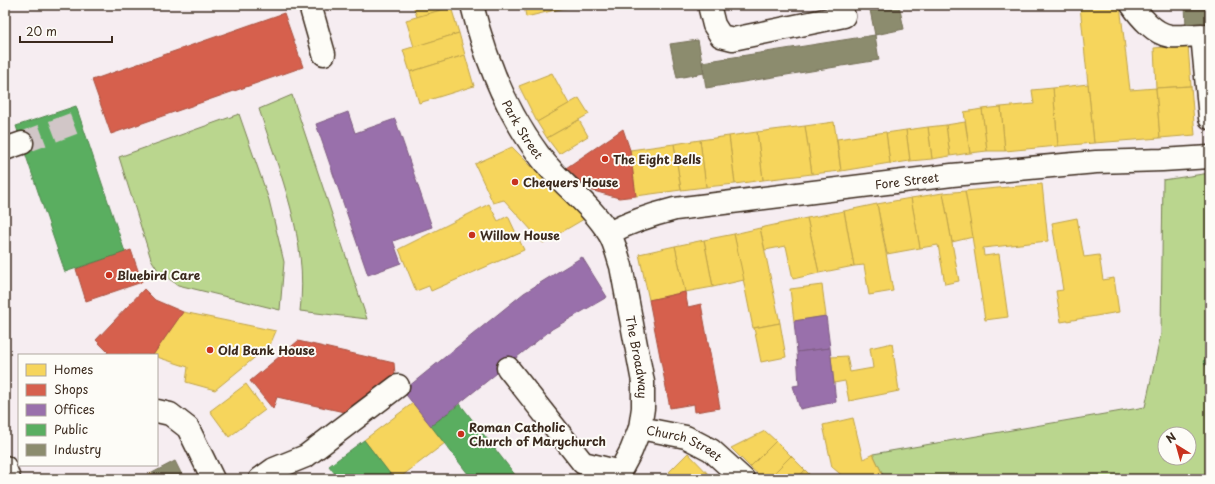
<svg xmlns="http://www.w3.org/2000/svg" width="1215" height="484" viewBox="0 0 1215 484" font-family="'Playpen Sans',sans-serif">
<rect width="100%" height="100%" fill="#f6edf1"/>
<filter id="ink" filterUnits="userSpaceOnUse"><feTurbulence type="fractalNoise" baseFrequency=".025" numOctaves="2"/><feDisplacementMap in="SourceGraphic" scale="8" xChannelSelector="R" yChannelSelector="G"/><feConvolveMatrix kernelMatrix="1 2 1 2 8 2 1 2 1" color-interpolation-filters="sRGB"/></filter>
<g filter="url(#ink)">
<g fill="#bad68e" stroke="#7a8056" fill-rule="evenodd">
<path d="M292,95l75,224 -67,-8c9,-70 -20,-137 -41,-202z"/>
<path d="M239,114l30,86 15,62 -4,48 -102,-25 -19,-13 -8,-13 -32,-102z"/>
<path d="M1210,173v306h-325l-12,-25 272,-47 16,-73 2,-154zM1165,434h24v24h-24z"/>
</g>
<g fill="#f6d55c" stroke="#bea249">
<path d="M413,5h38v2l-34,10z"/>
<path d="M524,5h25l2,6 -25,6z"/>
<path d="M549,5h26v1l-24,5z"/>
<path d="M1090,5h30l10,85 26,-2 4,50 -66,5 -14,-137z"/>
<path d="M451,7l8,26 -45,14 -8,-27z"/>
<path d="M459,33l6,22 -55,17 -7,-22z"/>
<path d="M1188,45l3,41 -35,2 -2,-40z"/>
<path d="M465,55l9,31 -55,17 -9,-31z"/>
<path d="M552,73l17,31 -32,18 -18,-36z"/>
<path d="M1088,84l6,59 -36,3 -5,-58z"/>
<path d="M1191,86l4,49 -35,3 -4,-50z"/>
<path d="M1053,88l5,58 -53,5 -4,-44 33,-3 -2,-14z"/>
<path d="M579,98l10,16 -42,24 -10,-16z"/>
<path d="M1001,107l4,44h-18l-5,-42z"/>
<path d="M982,109l5,42 -17,2 -6,-41z"/>
<path d="M579,120l9,16 -29,18 -12,-16z"/>
<path d="M834,122l7,49 -29,3 -7,-48z"/>
<path d="M965,122l5,31 -20,3 -4,-31z"/>
<path d="M946,125l4,31 -18,3 -4,-32z"/>
<path d="M805,126l7,48 -49,6 -6,-48z"/>
<path d="M928,127l4,32 -22,2 -4,-31z"/>
<path d="M906,130l4,31 -20,3 -4,-31z"/>
<path d="M757,132l6,48 -28,4 -6,-48z"/>
<path d="M886,132l4,31 -49,8 -4,-32z"/>
<path d="M729,136l6,48 -29,3 -6,-47z"/>
<path d="M700,140l6,47 -25,3 -7,-46z"/>
<path d="M674,144l7,46 -45,6 -6,-46z"/>
<path d="M512,147l72,72 -41,24 -39,-43 -11,3 -18,-39z"/>
<path d="M1042,184l6,57 -65,7 1,8 15,-2 9,63 -23,3 -20,-129z"/>
<path d="M965,191l8,46 -21,5 -9,-49z"/>
<path d="M943,193l16,88 -14,3 -7,-39 -18,3 -9,-50z"/>
<path d="M911,198l9,50 -33,6 -10,-50z"/>
<path d="M489,204l9,17 10,-5 16,34 -93,41 -2,-5 -13,5 -17,-42z"/>
<path d="M877,204l16,87 -24,4 -5,-30 -10,1 -10,-55z"/>
<path d="M844,211l10,55 -35,7 -12,-55z"/>
<path d="M807,218l12,55 -26,6 -7,-33 -21,4 -5,-22z"/>
<path d="M1077,218l7,39 15,-2 4,25 11,-2 5,34 -58,10 -5,-31 7,-1 -11,-67z"/>
<path d="M760,228l20,95 -27,5 -19,-94z"/>
<path d="M734,234l10,46 -31,7 -9,-47z"/>
<path d="M704,240l9,47 -28,5 -10,-46z"/>
<path d="M675,246l10,46 -36,8 -10,-46z"/>
<path d="M822,285l4,31 -32,5 -4,-32z"/>
<path d="M183,312l93,19 -6,14 -55,45 -29,-8 2,-15 -31,-10v-2h-4z"/>
<path d="M780,323l6,34 -25,5 -7,-34z"/>
<path d="M892,343l7,48 -50,10 -4,-20 -11,2 -3,-26 16,-1 3,16 23,-4 -3,-20z"/>
<path d="M246,384l19,26 -36,27 -19,-26z"/>
<path d="M413,403l32,40 -47,36h-4l-30,-39z"/>
<path d="M853,418l10,41 10,-5 9,19 -14,6h-22l-14,-12 -9,-42z"/>
<path d="M765,431l11,10 -26,26 -19,-19z"/>
<path d="M776,441l15,15 -23,23h-5l-13,-12z"/>
<path d="M688,453l25,26h-37l-7,-7z"/>
<path d="M791,456l14,14 -8,9h-29z"/>
<path d="M805,470l9,9h-17z"/>
<path d="M152,473l3,6h-16z"/>
</g>
<g fill="#d6604d" stroke="#a8503f">
<path d="M284,13l19,54 -192,67 -19,-54z"/>
<path d="M623,129l7,21 6,46 -17,2 -29,-8 -24,-22z"/>
<path d="M131,250l11,32 -56,19 -10,-32z"/>
<path d="M144,289l11,11 28,12 -30,43h-48l3,-3 -12,-12z"/>
<path d="M685,292l3,15 13,-3 19,104 -25,4 -1,-8 -24,4 -21,-108z"/>
<path d="M298,341l96,22 1,11 -51,38 -67,-15 -4,12 -23,-28z"/>
</g>
<g fill="#9970ab" stroke="#7d5b81">
<path d="M348,112l7,21 40,-14 37,108 -39,14 8,22 -33,12 -52,-151z"/>
<path d="M582,257l25,40 -55,32 -121,97 -28,-35 121,-98z"/>
<path d="M826,316l4,32 -33,4 -3,-31z"/>
<path d="M830,348l6,54 -36,7 -7,-23 6,-1 -2,-33z"/>
</g>
<g fill="#5aae61" stroke="#51864d">
<path d="M76,106l49,146 -60,20 -49,-146z"/>
<path d="M1210,357v15l-7,-11z"/>
<path d="M460,404l56,72 -5,3h-39l-41,-53z"/>
<path d="M364,440l30,39h-55l-10,-13z"/>
</g>
<g fill="#8c8c6e" stroke="#746f56">
<path d="M869,5h30l5,24 -29,6z"/>
<path d="M1185,5h22l1,19 -22,2z"/>
<path d="M875,35l4,25 -173,28 -4,-26z"/>
<path d="M698,40l6,33 -27,5 -7,-34z"/>
<path d="M175,461l9,18h-29l-3,-6z"/>
</g>
<g fill="none" stroke-linecap="round" stroke-linejoin="round">
<path stroke="#d1c6c7" stroke-width="22" stroke-dasharray="22 11" stroke-linecap="butt" d="M22,143l58,-22"/>
<defs>
<g id="minor">
<path d="M310,5l14,49"/>
<path id="s1" d="M472,5c13,53 34,106 67,150 20,28 50,47 69,77 7,10 9,23 13,34l22,116v26l-3,20 -9,23 -15,28"/>
<path d="M709,5l5,20 7,11 12,3 111,-23"/>
<path d="M1132,5c8,12 23,29 38,31 11,1 22,-1 32,-1l8,83"/>
<path d="M5,149l17,-6"/>
<path id="s2" d="M609,233c21,-11 42,-18 66,-24l277,-34 144,-13 66,-2 48,-3"/>
<path d="M508,368l75,95 37,9"/>
<path d="M157,411l13,3 18,14 25,51"/>
<path id="s3" d="M640,428l46,9 25,13 32,29"/>
<path d="M260,479l14,-10 32,-13 92,-70"/>
</g>
<path id="major" d="M5,467l4,12"/>
</defs>
<use href="#minor" stroke="#3b2a1e" stroke-width="25"/>
<use href="#major" stroke="#3b2a1e" stroke-width="25"/>
<use href="#minor" stroke="#fdfcf7" stroke-width="22"/>
<use href="#major" stroke="#fdfcf7" stroke-width="22"/>
</g>
</g>
<g fill="#c8321e" stroke="#fdfcf7" stroke-width="1.5">
<circle cx="605" cy="159" r="4"/>
<circle cx="515" cy="182" r="4"/>
<circle cx="472" cy="235" r="4"/>
<circle cx="109" cy="275" r="4"/>
<circle cx="210" cy="350" r="4"/>
<circle cx="461" cy="434" r="4"/>
</g>
<g text-anchor="middle" dominant-baseline="central" stroke-width="4" stroke-linejoin="round" paint-order="stroke">
<g font-size="12" fill="#3b2a1e" stroke="#fdfcf7">
<text stroke="none"><textPath href="#s1" startOffset="135">Park Street</textPath></text>
<text stroke="none"><textPath href="#s2" startOffset="304">Fore Street</textPath></text>
<text stroke="none"><textPath href="#s1" startOffset="398">The Broadway</textPath></text>
<text stroke="none"><textPath href="#s3" startOffset="47">Church Street</textPath></text>
</g>
<g font-size="12" font-weight="bold" fill="#3b2a1e" stroke="#fdfcf7" text-anchor="start">
<text x="613" y="159">The Eight Bells</text>
<text x="523" y="182">Chequers House</text>
<text x="480" y="235">Willow House</text>
<text x="117" y="275">Bluebird Care</text>
<text x="218" y="350">Old Bank House</text>
<text x="469" y="427">Roman Catholic<tspan x="469" dy="14">Church of Marychurch</tspan></text>
</g>
</g>
<rect width="1215" height="484" fill="none" stroke="#fdfcf7" stroke-width="20"/>
<rect x="10" y="10" width="1195" height="464" fill="none" stroke="#3b2a1e" stroke-width="1.5" filter="url(#ink)"/>
<rect x="18" y="354" width="140" height="112" fill="#fdfcf7" stroke="#afa8a0"/>
<rect x="26" y="364" width="20" height="12" fill="#f6d55c" stroke="#afa8a0"/>
<text x="54" y="374" font-size="12" fill="#3b2a1e">Homes</text>
<rect x="26" y="384" width="20" height="12" fill="#d6604d" stroke="#afa8a0"/>
<text x="54" y="394" font-size="12" fill="#3b2a1e">Shops</text>
<rect x="26" y="404" width="20" height="12" fill="#9970ab" stroke="#afa8a0"/>
<text x="54" y="414" font-size="12" fill="#3b2a1e">Offices</text>
<rect x="26" y="424" width="20" height="12" fill="#5aae61" stroke="#afa8a0"/>
<text x="54" y="434" font-size="12" fill="#3b2a1e">Public</text>
<rect x="26" y="444" width="20" height="12" fill="#8c8c6e" stroke="#afa8a0"/>
<text x="54" y="454" font-size="12" fill="#3b2a1e">Industry</text>
<g transform="translate(1177 446) rotate(323)"><circle r="19" fill="#fdfcf7" stroke="#afa8a0"/>
<path d="M0-3L7 15L0 10L-7 15Z" fill="#c8321e"/>
<text y="-6" font-size="11" font-weight="bold" text-anchor="middle" fill="#3b2a1e">N</text>
</g>
<path d="M20 36v6h92v-6" fill="none" stroke="#3b2a1e" stroke-width="2"/>
<text x="26" y="36" font-size="12" fill="#3b2a1e" stroke="#fdfcf7" stroke-width="3" paint-order="stroke">20 m</text>
</svg>
